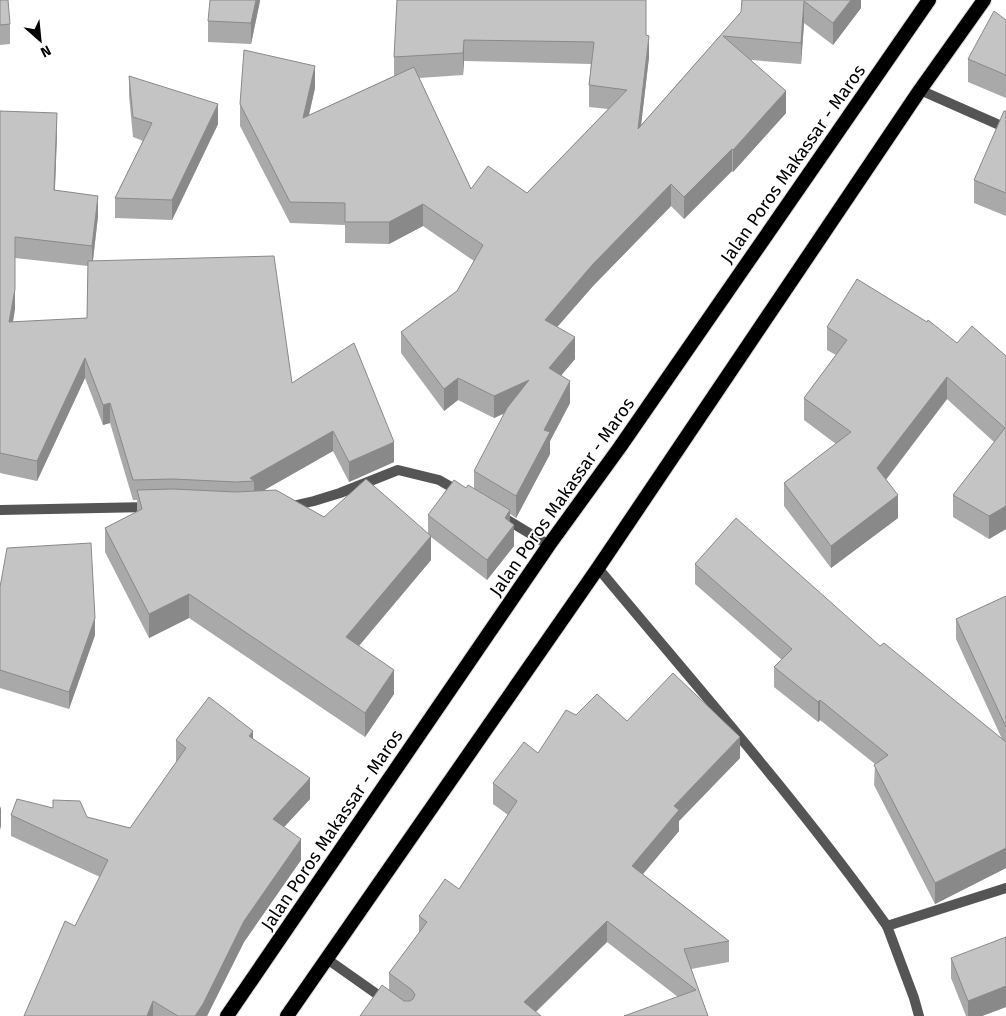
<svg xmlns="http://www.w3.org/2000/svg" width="1006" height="1016" viewBox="0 0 1006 1016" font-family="'Fira Sans',sans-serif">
<rect width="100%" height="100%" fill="#fff"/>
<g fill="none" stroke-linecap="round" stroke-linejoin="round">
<defs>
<g id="trunk">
<path d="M227,1016l322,-471 71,-98 309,-447"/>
<path d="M287,1016l311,-448 322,-478 64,-90"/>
</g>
</defs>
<use href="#trunk" stroke="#dbdbdb" stroke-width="16"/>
<g stroke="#555" stroke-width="10">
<path d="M920,90l86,38"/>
<path d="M288,507l26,-6 26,-8 58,-23 41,10 21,12"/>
<path d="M0,510l149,-3"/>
<path d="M499,515l50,30"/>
<path d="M598,568c98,118 200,233 289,358l119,-38"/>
<path d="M887,926l27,72 5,18"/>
<path d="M327,959l81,57"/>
</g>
<use href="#trunk" stroke="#000" stroke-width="14"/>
</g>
<g fill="#a9a9a9" fill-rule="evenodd">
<path d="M0,0l10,24v20l-10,1z"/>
<path d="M260,0l-9,44 -43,-2v-21z"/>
<path d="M397,0l249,35 3,22 -8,68 100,-113 1,-12h119v8l-28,37 -29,-22 -3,41 -50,-4 35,53 -53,59 -1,-1 -48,48 -13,-13 -78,80 -36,41 18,32 -14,16 9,28 -20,38v13l-34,64 -6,-4v8l4,24 -27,34 -56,-43v23l-72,86 35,48 -29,43 -176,-119 -40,20 -44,-86v-24l32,-16v-12h-4l-23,-77 -7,2 -18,-47 -48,103 -37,-8v-362l57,22 -2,57 43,26 -5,45 199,122 102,79 -45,20 -16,-31 -69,39 60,27 104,16v-18l38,-27 8,1v-18l31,-58 -11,5 -36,-18 -14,11 -43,-58v-21l56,-41 17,-30 -51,-35 -34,18 -44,-1v-18l-55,-2 -50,-97v-22l75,-16 -6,27 85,-39v-19zM464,61l127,3 -2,21v22l19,2 -81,84 -56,-4 -52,-111 44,-3zM15,258l73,8 -1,52 -74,4 2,-13z"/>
<path d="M1006,20v78l-38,-16v-23z"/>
<path d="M129,76l89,48 -46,96 -57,-2v-20l28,-57 -10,-4 -4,-41z"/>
<path d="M1006,111v105l-32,-13v-23z"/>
<path d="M827,327l130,16 49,13v173l-17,10 -36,-22v-22l41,-53 -47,-43 -61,81 12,38 -67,50 -47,-62v-23l52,-39 -32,-24v-22l32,-43 -9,-5z"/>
<path d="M695,564l185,82 122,93 -46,-100v-20l50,-23v272l-71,36 -61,-119 1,-21 -55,-44 -2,2 -44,-35v-20l8,-7 -87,-76z"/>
<path d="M0,587l95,48 -26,74 -69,-21z"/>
<path d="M576,715l51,6 113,37 -61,63v10l-36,43 86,67v21l-38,7 17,47 -30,-19 -71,-55 -71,70 -176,4 29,-26v-17l30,-40v-17l40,-27 49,-74 -15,-11v-21l45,-30z"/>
<path d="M253,739l57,60 -26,28 17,33 -57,82 -37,74h-183l51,-90 25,-49 -89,-41v-21l76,2 43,11 47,-67h-1v-21z"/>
<path d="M951,958l55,49 -24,9h-16l-15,-38z"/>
</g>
<g fill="#898989">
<path d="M256,0h4v1l-9,43v-21z"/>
<path d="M851,0h10v8l-28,37v-22z"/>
<path d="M804,1v22l-3,41v-21z"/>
<path d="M649,36v21l-11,94v-22z"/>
<path d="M464,40v21l-1,14v-22z"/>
<path d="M315,66v22l-12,52v-22z"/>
<path d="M786,91v22l-53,59v-22z"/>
<path d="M218,104v20l-46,96v-20z"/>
<path d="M57,113v20l-3,78v-21z"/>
<path d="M732,149v22l-48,48v-22z"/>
<path d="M671,184v22l-78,80 -48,55v-21l48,-56z"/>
<path d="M98,196v20l-6,51v-21z"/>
<path d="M423,204v22l-34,18v-22z"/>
<path d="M15,289v20l-6,33v-20z"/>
<path d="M575,337v22l-26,31v-22z"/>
<path d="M85,358v20l-48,103v-20z"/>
<path d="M947,377v22l-70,92v-23z"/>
<path d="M458,378v22l-14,11v-22z"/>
<path d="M529,380v22l-35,16v-22z"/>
<path d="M570,381v22l-20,38v13l-34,64v-22l28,-66z"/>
<path d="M110,403v20l-7,2v-20z"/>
<path d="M333,431v20l-79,45v-15l-4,-3z"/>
<path d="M394,442v20l-45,20v-20z"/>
<path d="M898,495v23l-67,50v-22z"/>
<path d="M1006,506v23l-17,10v-23z"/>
<path d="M510,510v20l4,-5v21l-27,34v-20l18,-42z"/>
<path d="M431,536v24l-85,101v-24z"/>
<path d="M189,594v24l-40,20v-24z"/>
<path d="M95,618v17l-26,74v-17z"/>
<path d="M394,670v24l-29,43v-24z"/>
<path d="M820,700v20l-2,2v-20z"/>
<path d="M253,731v20l-4,-15z"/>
<path d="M740,737v21l-61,63v10l-47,56v-21l42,-60z"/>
<path d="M310,778v21l-37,40v-20z"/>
<path d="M1,806v20l-1,4v-21z"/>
<path d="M301,839v21l-57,82 -37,74h-12l49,-95z"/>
<path d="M1006,848v20l-71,36v-21z"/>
<path d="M607,921v21l-76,74 -7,-14z"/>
<path d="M1006,986v21l-24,9h-14v-15z"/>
<path d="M153,1001v15h-6z"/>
</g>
<g fill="#c4c4c4" stroke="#898989">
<path d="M0,0h8l2,24 -10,1z"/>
<path d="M210,0h46l-5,23 -43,-2z"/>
<path d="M397,0h249v35l3,1 -11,93 103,-117 1,-12h109l-18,23 -29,-22 -3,42 -78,-7 63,55 -53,59 -1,-1 -48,48 -13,-13 -78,80 -48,56 30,17 -26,31 21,13 -26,49 6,2 -34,64 -42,-25 33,-63 22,-28 -35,16 -36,-18 -14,11 -43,-57 56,-41 26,-46 -60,-41 -34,18h-44v-19l-55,-1 -50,-98 4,-54 71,16 -12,52 111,-51 57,122 17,-23 39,27 100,-103 -38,-5 5,-43 -130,-2 -1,13 -69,4z"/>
<path d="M994,11l12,9v55l-38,-16z"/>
<path d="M129,76l89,28 -46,96 -57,-2 37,-75 -19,-6z"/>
<path d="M0,111l57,2 -3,77 44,6 -6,50 -77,-9v52l-6,33 78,-4 1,-57 186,-5 18,127 62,-40 40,99 -45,20 -16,-31 -83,47 4,3 -18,1 -63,-3 -40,1 -23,-77 -7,2 -18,-47 -48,103 -37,-8z"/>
<path d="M1004,111h2v82l-32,-13z"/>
<path d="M857,279l70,43 1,-2 29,23 15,-17 34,30v150l-17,10 -36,-21 52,-67 -58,-51 -70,91 21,27 -67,51 -47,-63 67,-51 -47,-34 43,-58 -20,-13z"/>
<path d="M366,479l65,57 -85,101 48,33 -29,43 -176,-119 -40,20 -44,-86 37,-19 -5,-19 36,-1 63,3 40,-2 48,27z"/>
<path d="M454,480l12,8 2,-3 42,25 -5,8 9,7 -27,35 -59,-45z"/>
<path d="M736,518l144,128 4,-3 122,99v106l-71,35 -61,-118 14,-10 -68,-55 -2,2 -44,-35 18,-18 -97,-85z"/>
<path d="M91,543l4,75 -26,74 -69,-22v-83l7,-39z"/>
<path d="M1006,596v131l-50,-108z"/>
<path d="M673,673l67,64 -66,69 5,4 -47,56 97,75 -45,8 24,67h-84l72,-26 -89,-69 -83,81 17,14h-181l22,-31 22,16h6l3,-2 2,-4 -3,-5 -23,-17 38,-51 -8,-6 26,-37 14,10 58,-88 -24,-18 31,-41 14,11 28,-43 10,5 21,-21 30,27z"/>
<path d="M209,697l44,34 -4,5 61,42 -37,41 28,20 -57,82 -41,83 -8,12h-17l-25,-15 -6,15h-123l41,-95 10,5 33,-66 -97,-45 6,-16 36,9v-8l27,1 7,16 43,11 56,-80 -10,-8z"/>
<path d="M1006,937v49l-38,15 -17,-43z"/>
</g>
<g text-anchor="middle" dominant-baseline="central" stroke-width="4" stroke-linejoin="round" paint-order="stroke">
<g font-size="18" fill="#000" stroke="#fff">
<text transform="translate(793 164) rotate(-55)">Jalan Poros Makassar - Maros</text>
<text transform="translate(562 497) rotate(-55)">Jalan Poros Makassar - Maros</text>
<text transform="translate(332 830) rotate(-56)">Jalan Poros Makassar - Maros</text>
</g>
</g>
<g transform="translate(40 40) rotate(153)" stroke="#ffffff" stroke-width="4" paint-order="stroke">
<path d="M0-4L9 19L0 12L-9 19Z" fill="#000000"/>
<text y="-8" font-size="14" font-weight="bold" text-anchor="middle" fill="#000000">N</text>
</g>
</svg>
